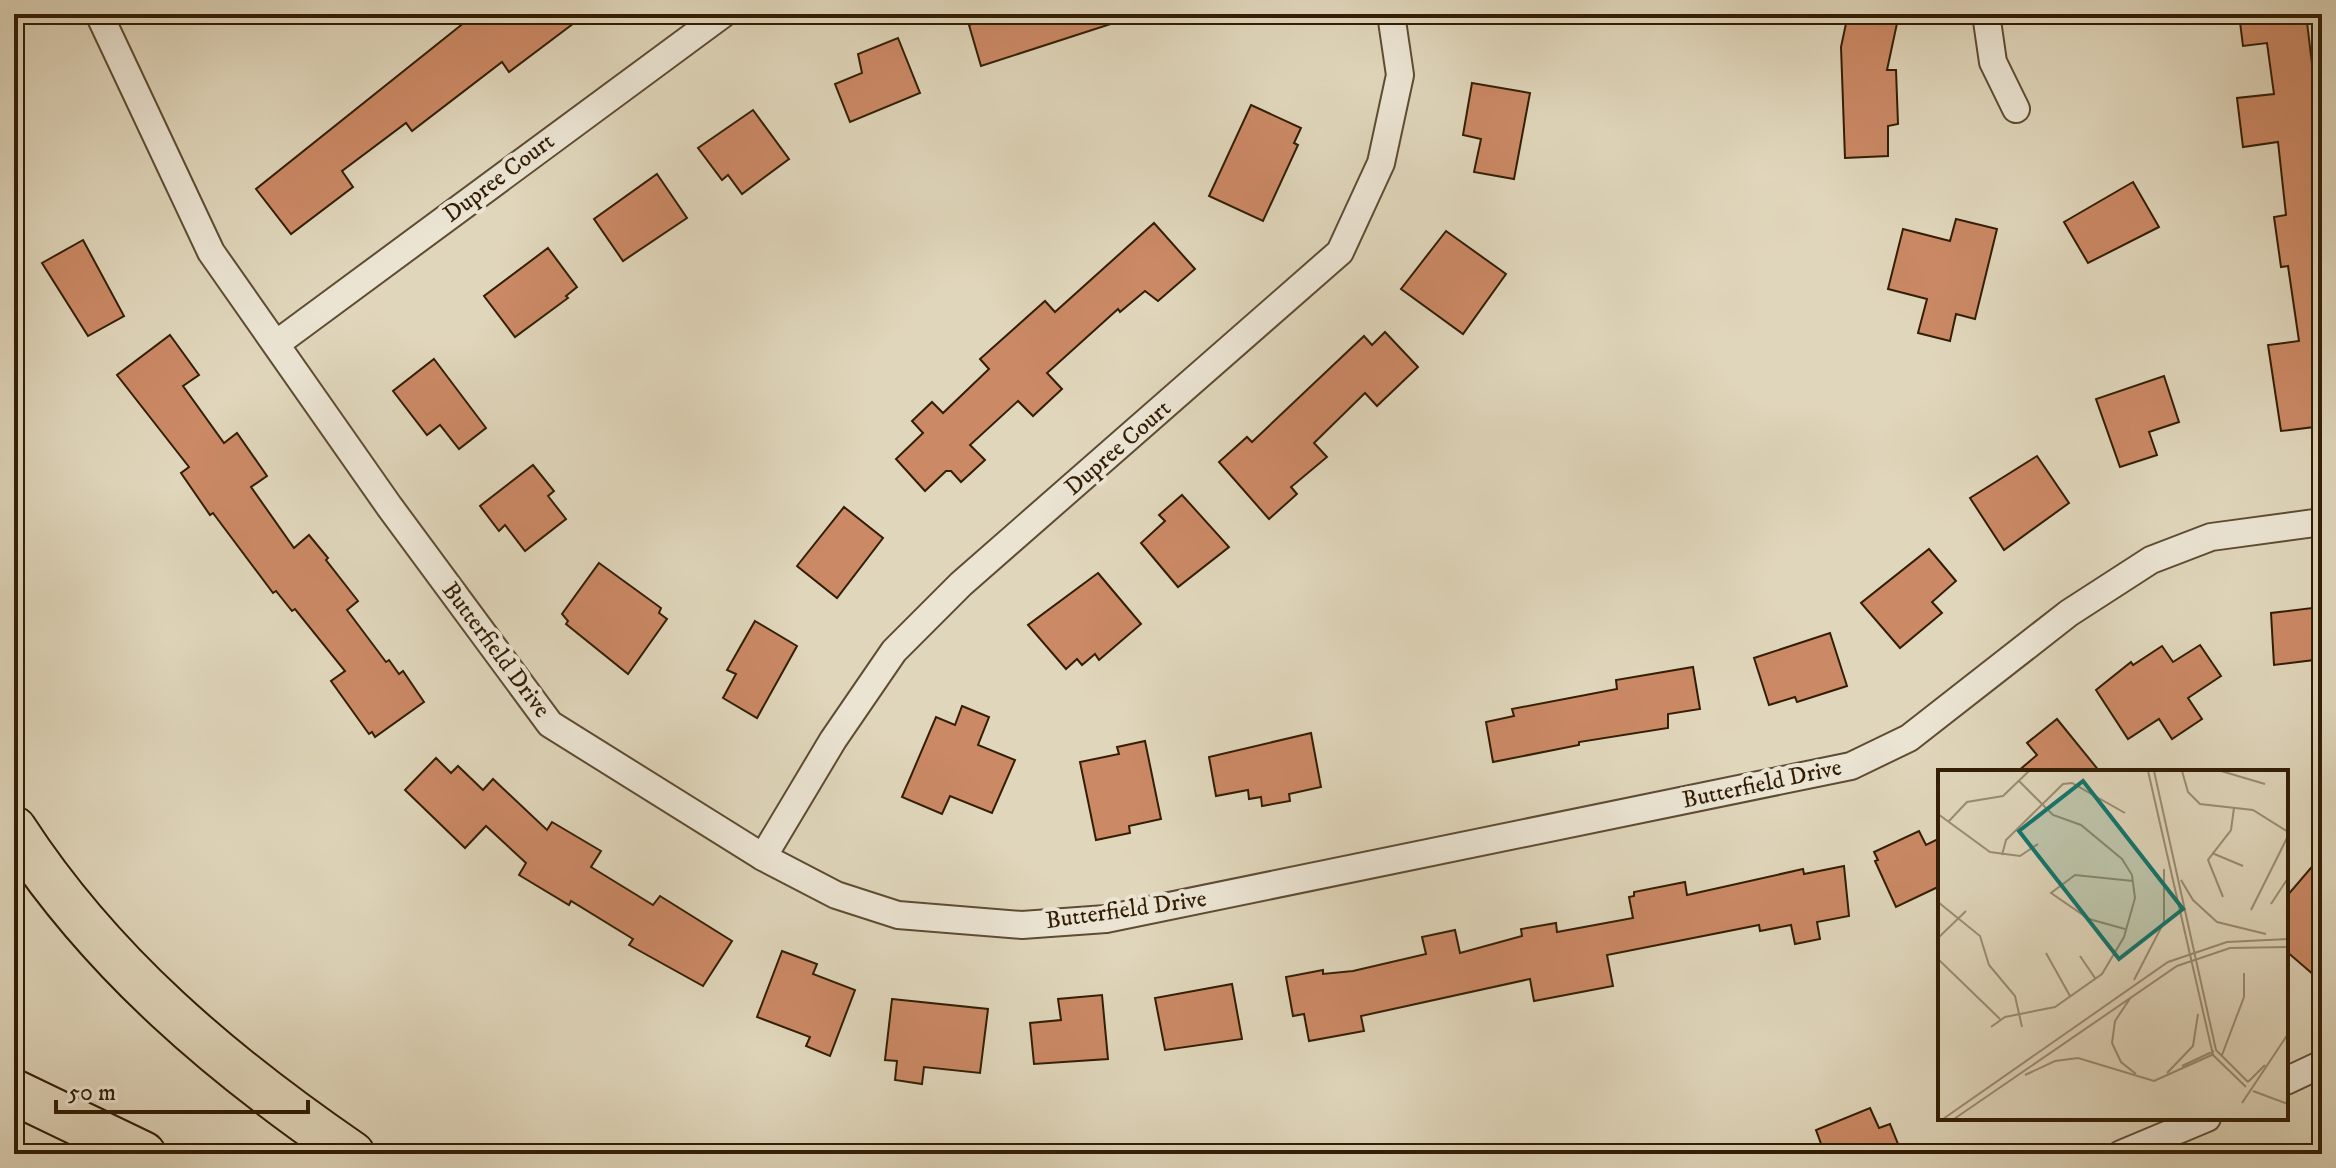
<svg xmlns="http://www.w3.org/2000/svg" width="2336" height="1168" viewBox="0 0 2336 1168" font-family="'IM FELL DW Pica',serif">
<rect width="100%" height="100%" fill="#e0d6bb"/>
<filter id="stains"><feTurbulence type="fractalNoise" baseFrequency=".0025" numOctaves="4"/><feColorMatrix values="0 0 0 0 .2 0 0 0 0 .09 0 0 0 0 .02 0 0 0 .5 -.17"/></filter>
<radialGradient id="worn" r=".72"><stop offset=".6" stop-color="#630" stop-opacity="0"/><stop offset="1" stop-color="#630" stop-opacity=".3"/></radialGradient>
<g fill="#cb8965" stroke="#321e04" stroke-width="2">
<path d="M475,14h111l-77,58 -7,-10 -90,69 -6,-8 -64,48 11,16 -62,47 -35,-45z"/>
<path d="M983,14h140v6l-142,46 -12,-41 16,-6z"/>
<path d="M1848,14h51l-12,56h9l2,54 -10,2v30l-43,2 -4,-111z"/>
<path d="M2239,14h67l10,83 4,-1 2,16v25h-3l3,27v262l-41,5 -13,-86 31,-4 -11,-75 -7,1 -7,-50 12,-2 -8,-73 -35,5 -6,-49 37,-4 -7,-51 -24,3z"/>
<path d="M898,38l22,55 -70,29 -15,-38 27,-11 -4,-19z"/>
<path d="M1472,83l58,10 -16,86 -40,-7 7,-33 -18,-4z"/>
<path d="M1251,105l50,23 -7,15 4,2 -35,76 -54,-25z"/>
<path d="M753,110l36,49 -47,35 -14,-19 -6,5 -24,-32z"/>
<path d="M657,174l30,44 -64,43 -29,-42z"/>
<path d="M2133,182l26,45 -71,36 -24,-41z"/>
<path d="M1956,219l41,10 -22,90 -19,-5 -6,27 -32,-8 9,-34 -39,-10 15,-60 47,12z"/>
<path d="M1154,223l41,46 -37,32 -13,-10 -25,21 -2,-3 -71,64 15,16 -29,27 -15,-15 -48,44 15,15 -24,22 -10,-11h-5l-21,20 -29,-32 27,-26 -11,-12 20,-19 11,11 46,-44 -9,-10 65,-58 10,11z"/>
<path d="M1446,231l60,43 -43,60 -62,-45z"/>
<path d="M83,240l41,76 -36,20 -46,-73z"/>
<path d="M548,248l29,39 -11,9 2,2 -53,39 -31,-41z"/>
<path d="M1385,332l33,35 -41,39 -12,-13 -51,50 13,14 -36,30 6,7 -28,25 -50,-57 28,-25 5,5 112,-106 8,9z"/>
<path d="M170,335l29,40 -16,11 41,57 13,-10 30,43 -16,11 43,61 15,-13 19,23 -2,2 32,41 -11,9 39,52 3,-2 10,14 4,-3 21,31 -49,35 -3,-5 -3,2 -38,-53 14,-10 -50,-62 -3,2 -16,-20 -3,2 -60,-80 -3,2 -29,-42 8,-6 -72,-92z"/>
<path d="M434,359l52,69 -27,21 -19,-24 -13,10 -34,-44z"/>
<path d="M2164,376l15,46 -30,10 8,23 -37,12 -24,-68z"/>
<path d="M2037,456l32,47 -65,47 -34,-52z"/>
<path d="M533,465l21,26 -6,5 18,23 -41,32 -20,-26 -6,6 -19,-25z"/>
<path d="M1182,495l47,52 -51,40 -37,-44 24,-22 -6,-6z"/>
<path d="M844,507l39,31 -46,60 -40,-32z"/>
<path d="M1929,549l27,32 -24,21 10,11 -42,35 -39,-45z"/>
<path d="M599,563l62,45 -2,5 8,6 -39,55 -62,-50 2,-3 -6,-7z"/>
<path d="M1098,573l43,51 -42,36 -4,-6 -13,11 -5,-6 -11,10 -38,-44z"/>
<path d="M2320,607l2,52 -48,6 -3,-52z"/>
<path d="M755,621l42,25 -40,72 -34,-20 13,-24 -9,-4z"/>
<path d="M1830,633l17,53 -50,16 -2,-5 -26,8 -15,-47z"/>
<path d="M2200,645l21,31 -33,22 14,21 -30,20 -13,-20 -31,20 -32,-49 35,-28 2,3 29,-19 11,16z"/>
<path d="M1693,667l7,42 -32,5v14l-89,14v3l-86,17 -7,-40 28,-6 -2,-7 105,-20 -1,-9z"/>
<path d="M962,706l27,11 -11,28 37,15 -23,53 -42,-17 -8,18 -40,-17 34,-80 19,8z"/>
<path d="M2057,719l43,53h-83l20,-17 -10,-12z"/>
<path d="M1311,733l10,54 -32,7 1,7 -28,5 -1,-9 -12,2 -1,-9 -32,6 -7,-39z"/>
<path d="M1145,741l16,78 -32,7 1,7 -34,7 -16,-78 39,-8 -2,-7z"/>
<path d="M436,758l15,15 7,-7 25,24 10,-11 54,51 5,-8 49,29 -10,16 62,38 7,-9 72,45 -29,45 -74,-41 4,-6 -62,-38 -2,4 -50,-30 7,-12 -40,-37 -21,22 -60,-58z"/>
<path d="M1919,831l7,14 14,-7v48l-44,21 -21,-46 3,-1 -4,-8z"/>
<path d="M2322,855v127l-36,-31v-54z"/>
<path d="M1844,866l5,50 -32,6 3,17 -25,5 -4,-19 -31,6 -1,-6 -152,30 6,31 -79,15 -4,-22 -169,37 3,15 -55,10 -5,-27 -11,2 -7,-39 37,-7v4l30,-3 73,-17 -4,-17 33,-7 5,23 62,-17 -1,-7 35,-6 1,9 76,-14 -4,-21 5,-1v-4l51,-10 2,13 116,-26 1,5z"/>
<path d="M782,951l35,13 -4,10 42,16 -25,66 -24,-10 4,-9 -53,-20z"/>
<path d="M1232,984l10,55 -77,11 -10,-52z"/>
<path d="M1102,995l6,64 -74,5 -4,-41 31,-3 -3,-21z"/>
<path d="M892,999l96,10 -8,64 -56,-6 -2,17 -27,-4 2,-19 -12,-1z"/>
<path d="M1870,1108l9,20 11,-4 12,30h-82l4,-2 -8,-22z"/>
</g>
<g fill="none" stroke-linecap="round" stroke-linejoin="round">
<defs>
<g id="minor">
<path d="M99,14l112,238 178,254 161,218 213,133 73,38 62,20 124,10 84,-6 745,-153 58,-28 160,-125 82,-53 60,-23 111,-15"/>
<path d="M1986,14l7,48 23,47"/>
<path d="M276,344l447,-330"/>
<path d="M763,857l70,-117 61,-89 67,-67 379,-332 41,-89 19,-88 -9,-61"/>
<path d="M2286,1081l36,-17"/>
<path d="M2121,1154l86,-36"/>
</g>
<path id="trunk" d="M14,1092l129,62"/>
<path id="motorway" d="M14,829c87,134 208,236 338,325"/>
</defs>
<use href="#minor" stroke="#5e4c32" stroke-width="30"/>
<use href="#trunk" stroke="#321e04" stroke-width="48"/>
<use href="#motorway" stroke="#321e04" stroke-width="48"/>
<use href="#minor" stroke="#ebe4d3" stroke-width="26"/>
<use href="#trunk" stroke="#e0d6bb" stroke-width="44"/>
<use href="#motorway" stroke="#e0d6bb" stroke-width="44"/>
</g>
<g text-anchor="middle" dominant-baseline="central" stroke-width="8" stroke-linejoin="round" paint-order="stroke">
<g font-size="24" fill="#321e04" stroke="#ebe4d3">
<text transform="translate(499 178) rotate(-37)">Dupree Court</text>
<text transform="translate(1118 448) rotate(-41)">Dupree Court</text>
<text transform="translate(496 650) rotate(53)">Butterfield Drive</text>
<text transform="translate(1762 784) rotate(-12)">Butterfield Drive</text>
<text transform="translate(1126 910) rotate(-8)">Butterfield Drive</text>
</g>
</g>
<g transform="translate(1938 770)">
<rect width="350" height="350" fill="#e0d6bb"/>
<path fill="none" stroke="#9a8c72" stroke-width="2" d="M210,1l65,284M216,1l62,279M244,1l6,21 12,12 53,6 35,22M283,1l44,13M0,44l52,38 30,4 18,-12M11,51l18,-19 36,-6 26,-25M274,83l31,13M64,85l4,-15 57,-56 9,-1 53,30M243,110l12,20 24,22 49,12M285,127l-15,-37 23,-30 3,-22M0,132l42,34 9,29 26,31 7,31M333,134l17,-26M313,140l37,-74M187,159l-36,-10 -38,-26 24,-18 58,6M0,168l28,-27M108,183l24,43M142,186l15,22M0,189l62,60M196,210l30,-58v-53M193,227l-16,24 -3,22 9,19 15,12M53,257l14,-10 50,-10 47,-33 22,-37 11,-39 -3,-23 -10,-16 -41,-34 -28,-10 -34,-34M278,280l32,32M275,285l33,32M284,285l22,-58v-24M244,296l32,-15M229,303l26,-27 5,-32M87,305l30,-14 23,-3 76,23 60,-27M310,312l17,-17M315,321l35,13M304,333l46,-69M5,349l225,-157 59,-20 61,-3M16,349l223,-153 53,-18 58,-1"/>
<path fill="#0f766e" fill-opacity="0.15" stroke="#0f766e" stroke-width="4" d="M145,11l100,128 -64,50 -100,-128z"/>
<rect width="350" height="350" fill="none" stroke="#321e04" stroke-width="4"/>
</g>
<rect width="2336" height="1168" fill="none" stroke="#e0d6bb" stroke-width="48"/>
<rect x="16" y="16" width="2304" height="1136" fill="none" stroke="#321e04" stroke-width="4"/>
<rect x="24" y="24" width="2288" height="1120" fill="none" stroke="#321e04" stroke-width="2"/>
<path d="M56 1100v12h252v-12" fill="none" stroke="#321e04" stroke-width="4"/>
<text x="68" y="1100" font-size="24" fill="#321e04" stroke="#ebe4d3" stroke-width="6" paint-order="stroke">50 m</text>
<rect width="100%" height="100%" filter="url(#stains)"/>
<rect width="100%" height="100%" fill="url(#worn)"/>
</svg>
